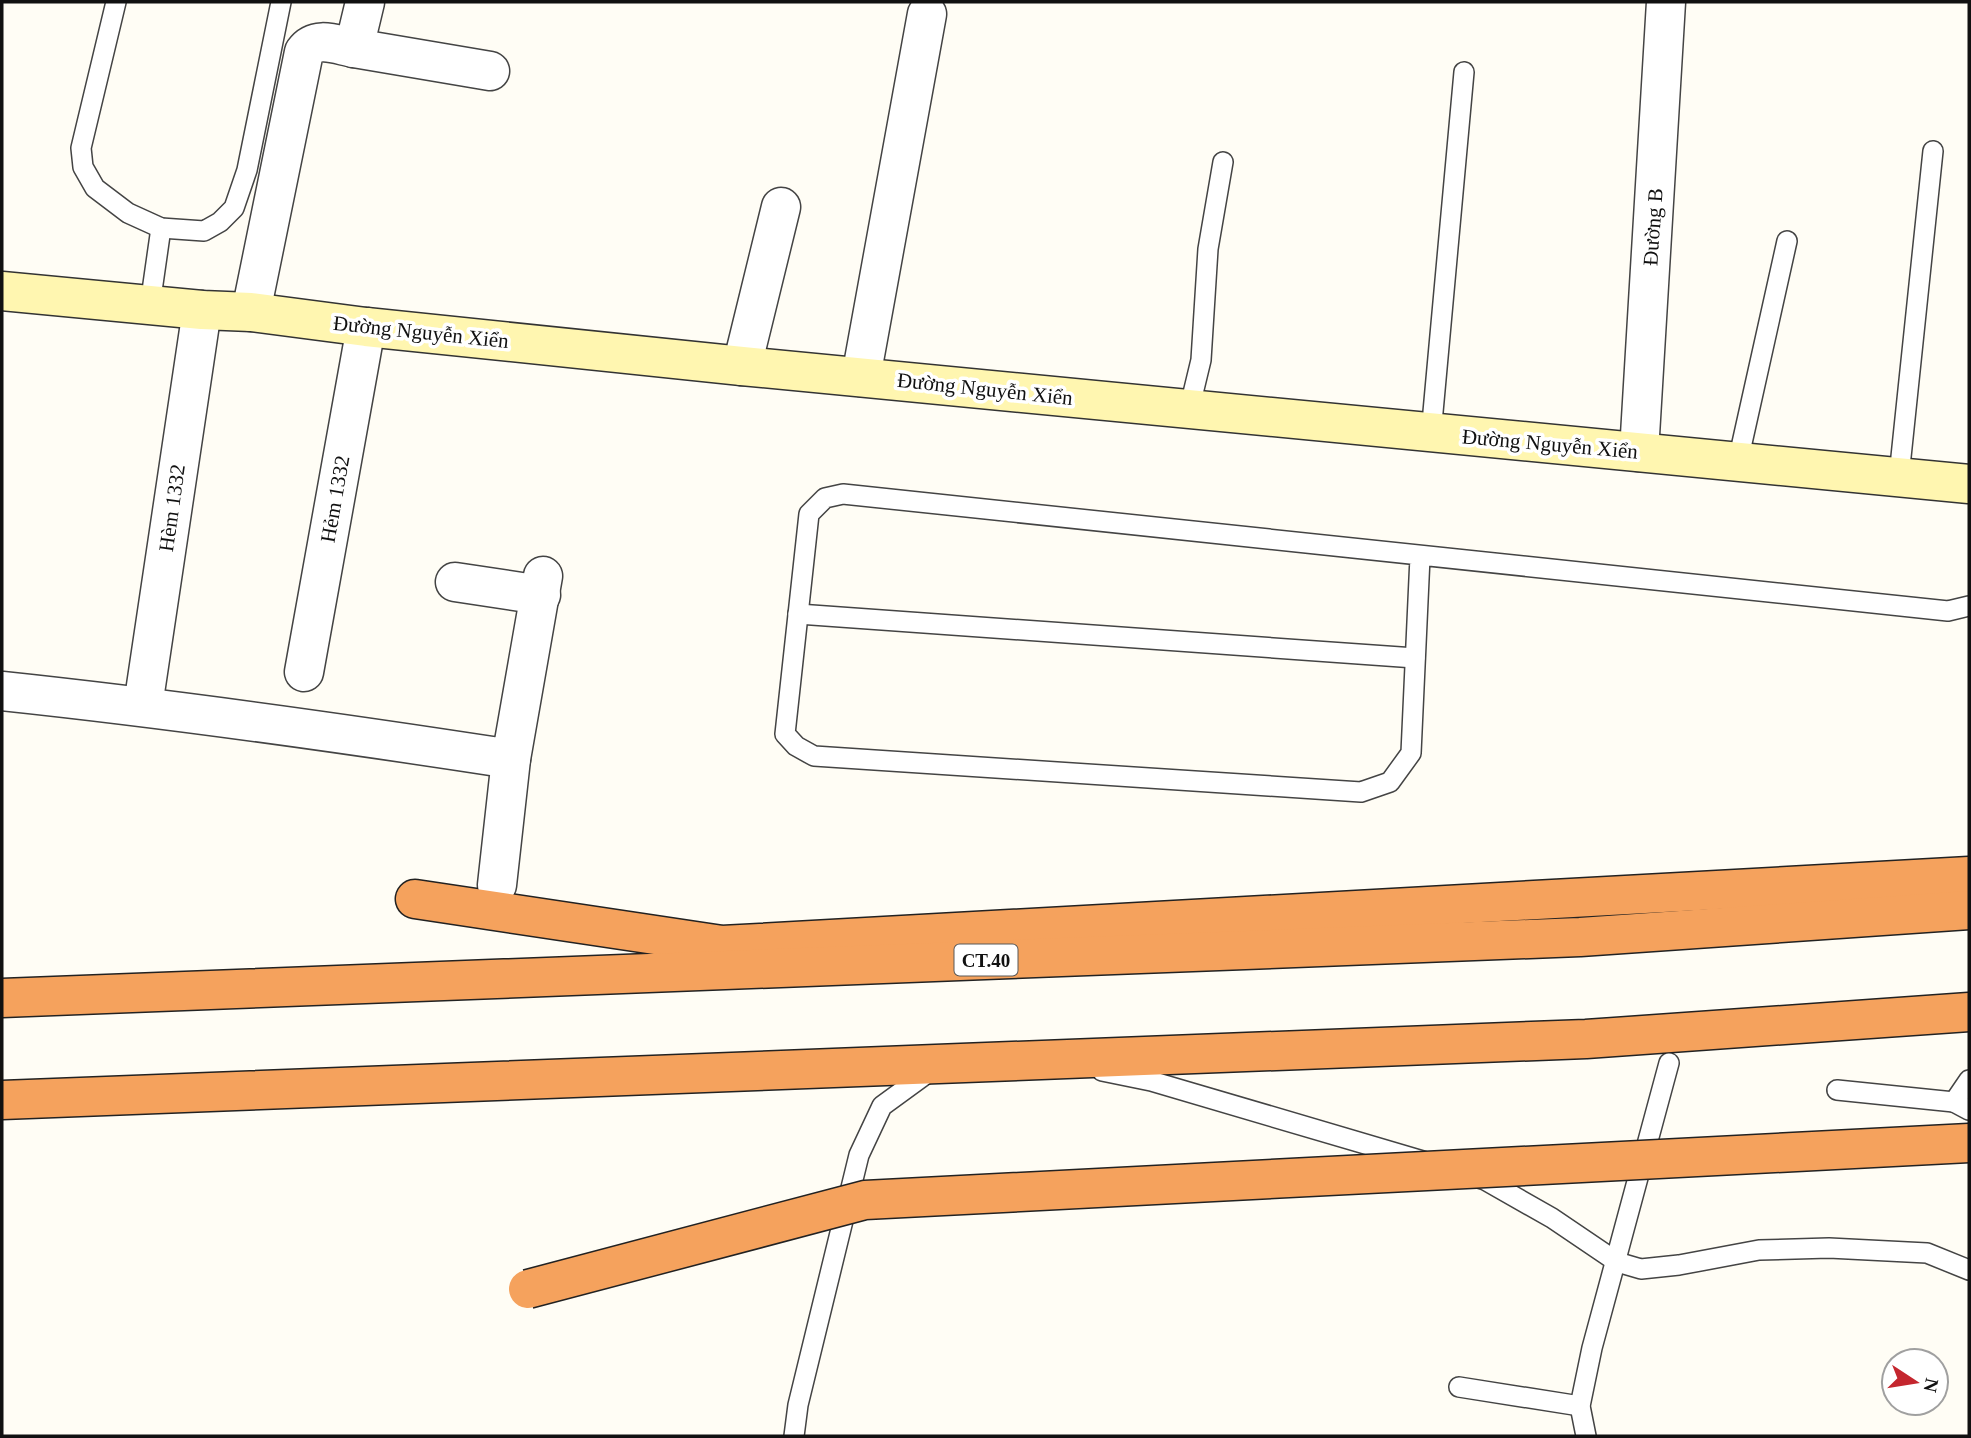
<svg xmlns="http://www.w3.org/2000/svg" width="1971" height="1438" viewBox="0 0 1971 1438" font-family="Georgia,serif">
<rect width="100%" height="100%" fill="#fffdf5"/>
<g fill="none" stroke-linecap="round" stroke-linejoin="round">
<defs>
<g id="service">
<path d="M116,2l-35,146 2,19 12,21 33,25 33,15 43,3 16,-9 14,-14 13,-38 34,-168"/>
<path d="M150,305l11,-77"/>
<path d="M1189,410l12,-50 7,-111 15,-87"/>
<path d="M1431,434l33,-362"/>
<path d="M1738,461l49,-220"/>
<path d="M1899,476l34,-325"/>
<path d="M1420,557l-9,196 -21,29 -29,10 -547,-36 -18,-10 -11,-12 24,-220 16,-16 18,-4 1105,117 21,-5"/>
<path d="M798,614l617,44"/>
<path d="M1102,1071l49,10 272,80"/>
<path d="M1969,1080l-15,22 15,8"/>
<path d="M1837,1090l117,12"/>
<path d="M1472,1176l13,4 67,38 65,44 24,7 38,-4 80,-15 70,-2 98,5 42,17"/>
<path d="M1459,1387l121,19"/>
<path d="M794,1436l4,-31 61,-250 23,-49 48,-35"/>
<path d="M1586,1436l-6,-30 12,-58 77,-285"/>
</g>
<g id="minor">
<path d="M365,2l-11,46 136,23"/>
<path d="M251,312l53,-260c12,-17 33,-7 50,-4"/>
<path d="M742,366l39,-159"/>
<path d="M861,377l66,-363"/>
<path d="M1639,452l27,-450"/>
<path d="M455,582l86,13"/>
<path d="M304,672l62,-345"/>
<path d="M2,691c170,18 340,42 509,68l32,-183"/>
<path d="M143,706l59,-396"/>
<path d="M497,885l14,-126"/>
</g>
<path id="secondary" d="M2,291l200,19 49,2 115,15 376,39 1227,118"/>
<g id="motorway">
<path d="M415,899l307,46 1247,-69"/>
<path d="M2,998l1578,-61 389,-27"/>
<path d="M2,1100l1584,-61 383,-27"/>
</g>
</defs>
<use href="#service" stroke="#444" stroke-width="22"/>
<use href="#minor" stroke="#444" stroke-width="41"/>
<use href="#secondary" stroke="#333" stroke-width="41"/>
<use href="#motorway" stroke="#222" stroke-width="41"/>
<use href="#service" stroke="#fff" stroke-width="19"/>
<use href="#minor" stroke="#fff" stroke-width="38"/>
<use href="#secondary" stroke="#fff6b0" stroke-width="38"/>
<use href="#motorway" stroke="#f5a25d" stroke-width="38"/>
<defs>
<path id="motorway-bridge" d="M528,1289l337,-89 1104,-57"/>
</defs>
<use href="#motorway-bridge" stroke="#222" stroke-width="41" stroke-linecap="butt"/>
<use href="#motorway-bridge" stroke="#f5a25d" stroke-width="38"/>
</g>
<g text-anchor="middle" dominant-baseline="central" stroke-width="7" stroke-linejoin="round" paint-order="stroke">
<rect fill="#fff" stroke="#585858" stroke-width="2" x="954.5" y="944.5" width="63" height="31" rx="5"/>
<g font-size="19" font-weight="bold" fill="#111">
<text x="986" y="960">CT.40</text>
</g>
<g font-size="21" fill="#111" stroke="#fff">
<text transform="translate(1653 227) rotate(-86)">Đường B</text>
<text transform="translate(421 332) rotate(6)">Đường Nguyễn Xiển</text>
<text transform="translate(985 389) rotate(6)">Đường Nguyễn Xiển</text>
<text transform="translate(1550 444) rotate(5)">Đường Nguyễn Xiển</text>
<text transform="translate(335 499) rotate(-80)">Hẻm 1332</text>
<text transform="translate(172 508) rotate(-82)">Hèm 1332</text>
</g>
</g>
<rect width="1971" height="1438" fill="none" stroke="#111111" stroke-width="7"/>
<g transform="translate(1915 1382) rotate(102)"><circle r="33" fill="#ffffff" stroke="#a0a0a0" stroke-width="2"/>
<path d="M0-5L12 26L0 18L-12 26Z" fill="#c4262e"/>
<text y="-10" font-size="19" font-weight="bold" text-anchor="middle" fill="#111111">N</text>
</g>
</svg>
